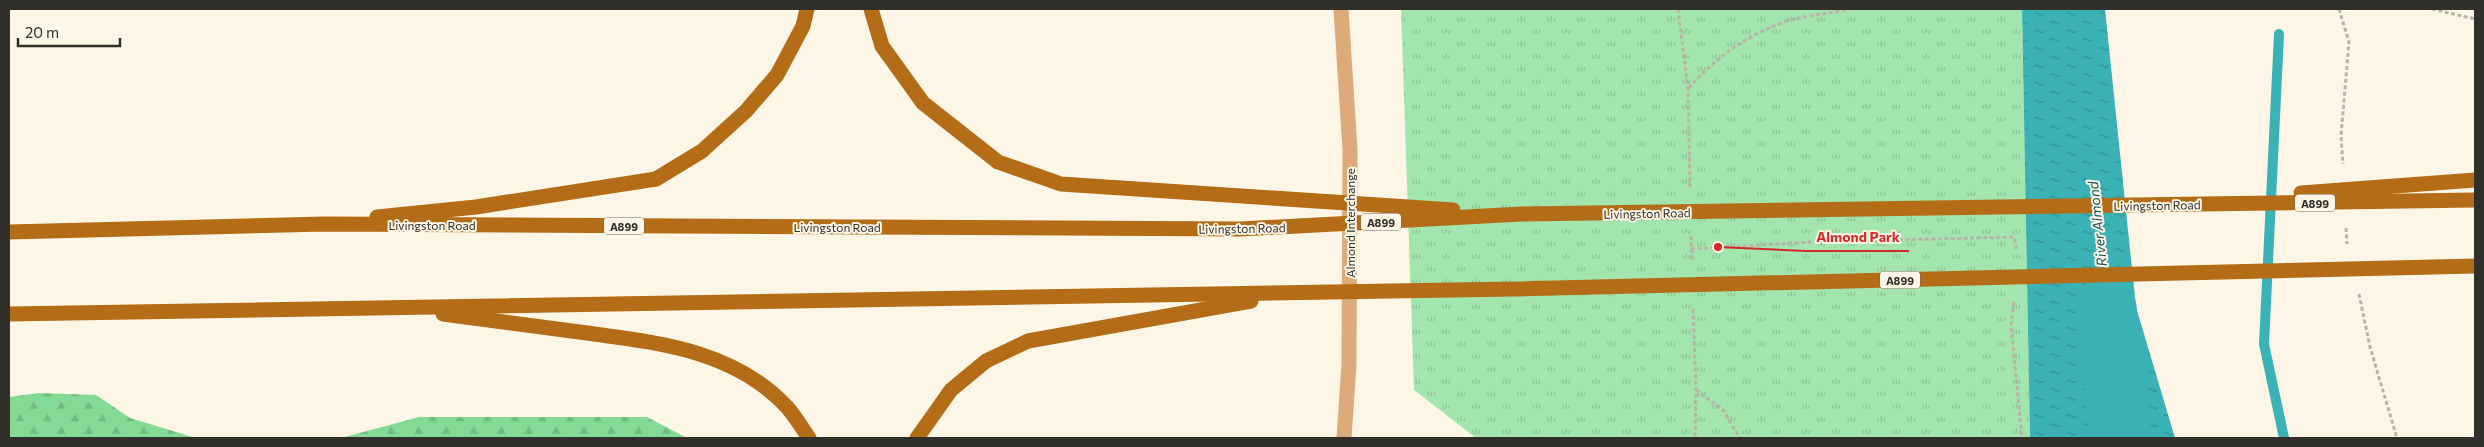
<svg xmlns="http://www.w3.org/2000/svg" width="2484" height="447" viewBox="0 0 2484 447" font-family="Commissioner,sans-serif">
<defs>
<pattern id="forest-firs" width="22" height="20" patternUnits="userSpaceOnUse" patternTransform="scale(1.25)"><rect width="22" height="20" fill="#83da94"/><path d="M5 1l3.5 6h-7zM16 11l3.5 6h-7z" fill="#72bb80"/></pattern>
<pattern id="park-tufts" width="24" height="20" patternUnits="userSpaceOnUse" patternTransform="scale(1.25)"><rect width="24" height="20" fill="#a2e5ae"/><path d="M3 7l-1-3M5 7V3M7 7l1-3M15 17l-1-3M17 17v-4M19 17l1-3" fill="none" stroke="#8cc596"/></pattern>
<pattern id="water-ripples" width="26" height="14" patternUnits="userSpaceOnUse" patternTransform="scale(1.25)"><rect width="26" height="14" fill="#3bb2b5"/><path d="M2 4q2-2 4 0t4 0M15 11q2-2 4 0t4 0" fill="none" stroke="#329193"/></pattern>
</defs>
<rect width="100%" height="100%" fill="#fdf6e6"/>
<g fill="url(#forest-firs)">
<path d="M39,393l57,2 34,23 66,20h-187v-41z"/>
<path d="M419,417h228l40,21h-346z"/>
</g>
<path fill="url(#park-tufts)" d="M1401,9h621l8,429h-554l-62,-48z"/>
<path fill="url(#water-ripples)" d="M2022,9h83l31,298 39,131h-26l-17,-31 -35,-32 26,63h-93z"/>
<g fill="none" stroke-linecap="round" stroke-linejoin="round">
<path stroke="#3bb2b5" stroke-width="10" d="M2279,34l-15,310 20,94"/>
<path stroke="#3bb2b5" stroke-width="61" d="M2106,308l15,130"/>
<g stroke="#bab4a8" stroke-width="3" stroke-dasharray="4 2.5" stroke-linecap="butt">
<path d="M1678,9l10,80 2,98"/>
<path d="M2339,9l10,33 -8,94 2,28"/>
<path d="M2432,9l43,10"/>
<path d="M1689,88c26,-30 57,-52 95,-66 20,-7 44,-8 65,-13"/>
<path d="M2346,228l1,16"/>
<path d="M1691,236l1,24"/>
<path d="M1691,249l121,-7 202,-5 3,14"/>
<path d="M2359,294l11,53 27,91"/>
<path d="M2014,302l-3,23 11,113"/>
<path d="M1693,309l3,81 -1,48"/>
<path d="M1696,390l27,20 17,28"/>
</g>
<path stroke="#ddaa7c" stroke-width="15" d="M1341,9l9,141 -1,214 -5,74"/>
<g stroke="#b46c17" stroke-width="15">
<path d="M871,9l11,37 41,57 75,59 63,22 392,26"/>
<path d="M2301,193l174,-13"/>
<path d="M377,217l99,-10 180,-28 46,-28 44,-40 31,-36 26,-49 4,-17"/>
<path d="M9,232l315,-8 916,5 282,-15 953,-14"/>
<path d="M9,314l1504,-25 962,-23"/>
<path d="M443,314c48,6 96,13 144,19 72,10 147,17 200,74 8,9 15,21 22,31"/>
<path d="M917,438l34,-48 35,-29 42,-20 223,-40"/>
</g>
</g>
<g text-anchor="middle" dominant-baseline="central" stroke-width="4" stroke-linejoin="round" paint-order="stroke">
<g fill="#fdf6e6" stroke="#6e6b62" stroke-width="1">
<rect x="2295" y="194.5" width="40" height="17" rx="4"/>
<rect x="1361" y="213.5" width="40" height="17" rx="4"/>
<rect x="604" y="217.5" width="40" height="17" rx="4"/>
<rect x="1880" y="271.5" width="40" height="17" rx="4"/>
</g>
<g font-size="11" font-weight="bold" fill="#312f29">
<text x="2315" y="203">A899</text>
<text x="1381" y="222">A899</text>
<text x="624" y="226">A899</text>
<text x="1900" y="280">A899</text>
</g>
<g font-size="12" fill="#312f29" stroke="#fdf6e6">
<text transform="translate(2157 205) rotate(-1)">Livingston Road</text>
<text transform="translate(1647 213) rotate(-1)">Livingston Road</text>
<text transform="translate(1350 223) rotate(-90)">Almond Interchange</text>
<text x="432" y="225">Livingston Road</text>
<text x="837" y="227">Livingston Road</text>
<text transform="translate(1242 228) rotate(-1)">Livingston Road</text>
</g>
<g font-size="14" font-style="italic" fill="#145658" stroke="#fdf6e6">
<text transform="translate(2097 224) rotate(-96)">River Almond</text>
</g>
</g>
<path fill="none" stroke="#d62828" stroke-width="2" d="M1718 247L1806 251H1909"/>
<circle fill="#d62828" stroke="#fdf6e6" stroke-width="2" cx="1718" cy="247" r="5"/>
<g font-size="14" text-anchor="middle" font-weight="bold" fill="#d62828" stroke="#fdf6e6" stroke-width="4" stroke-linejoin="round" paint-order="stroke">
<text x="1858" y="242">Almond Park</text>
</g>
<rect width="2484" height="447" fill="none" stroke="#312f29" stroke-width="20"/>
<path d="M18 38v8h102v-8" fill="none" stroke="#312f29" stroke-width="2.5"/>
<text x="25" y="38" font-size="15" fill="#312f29" stroke="#fdf6e6" stroke-width="4" paint-order="stroke">20 m</text>
</svg>
